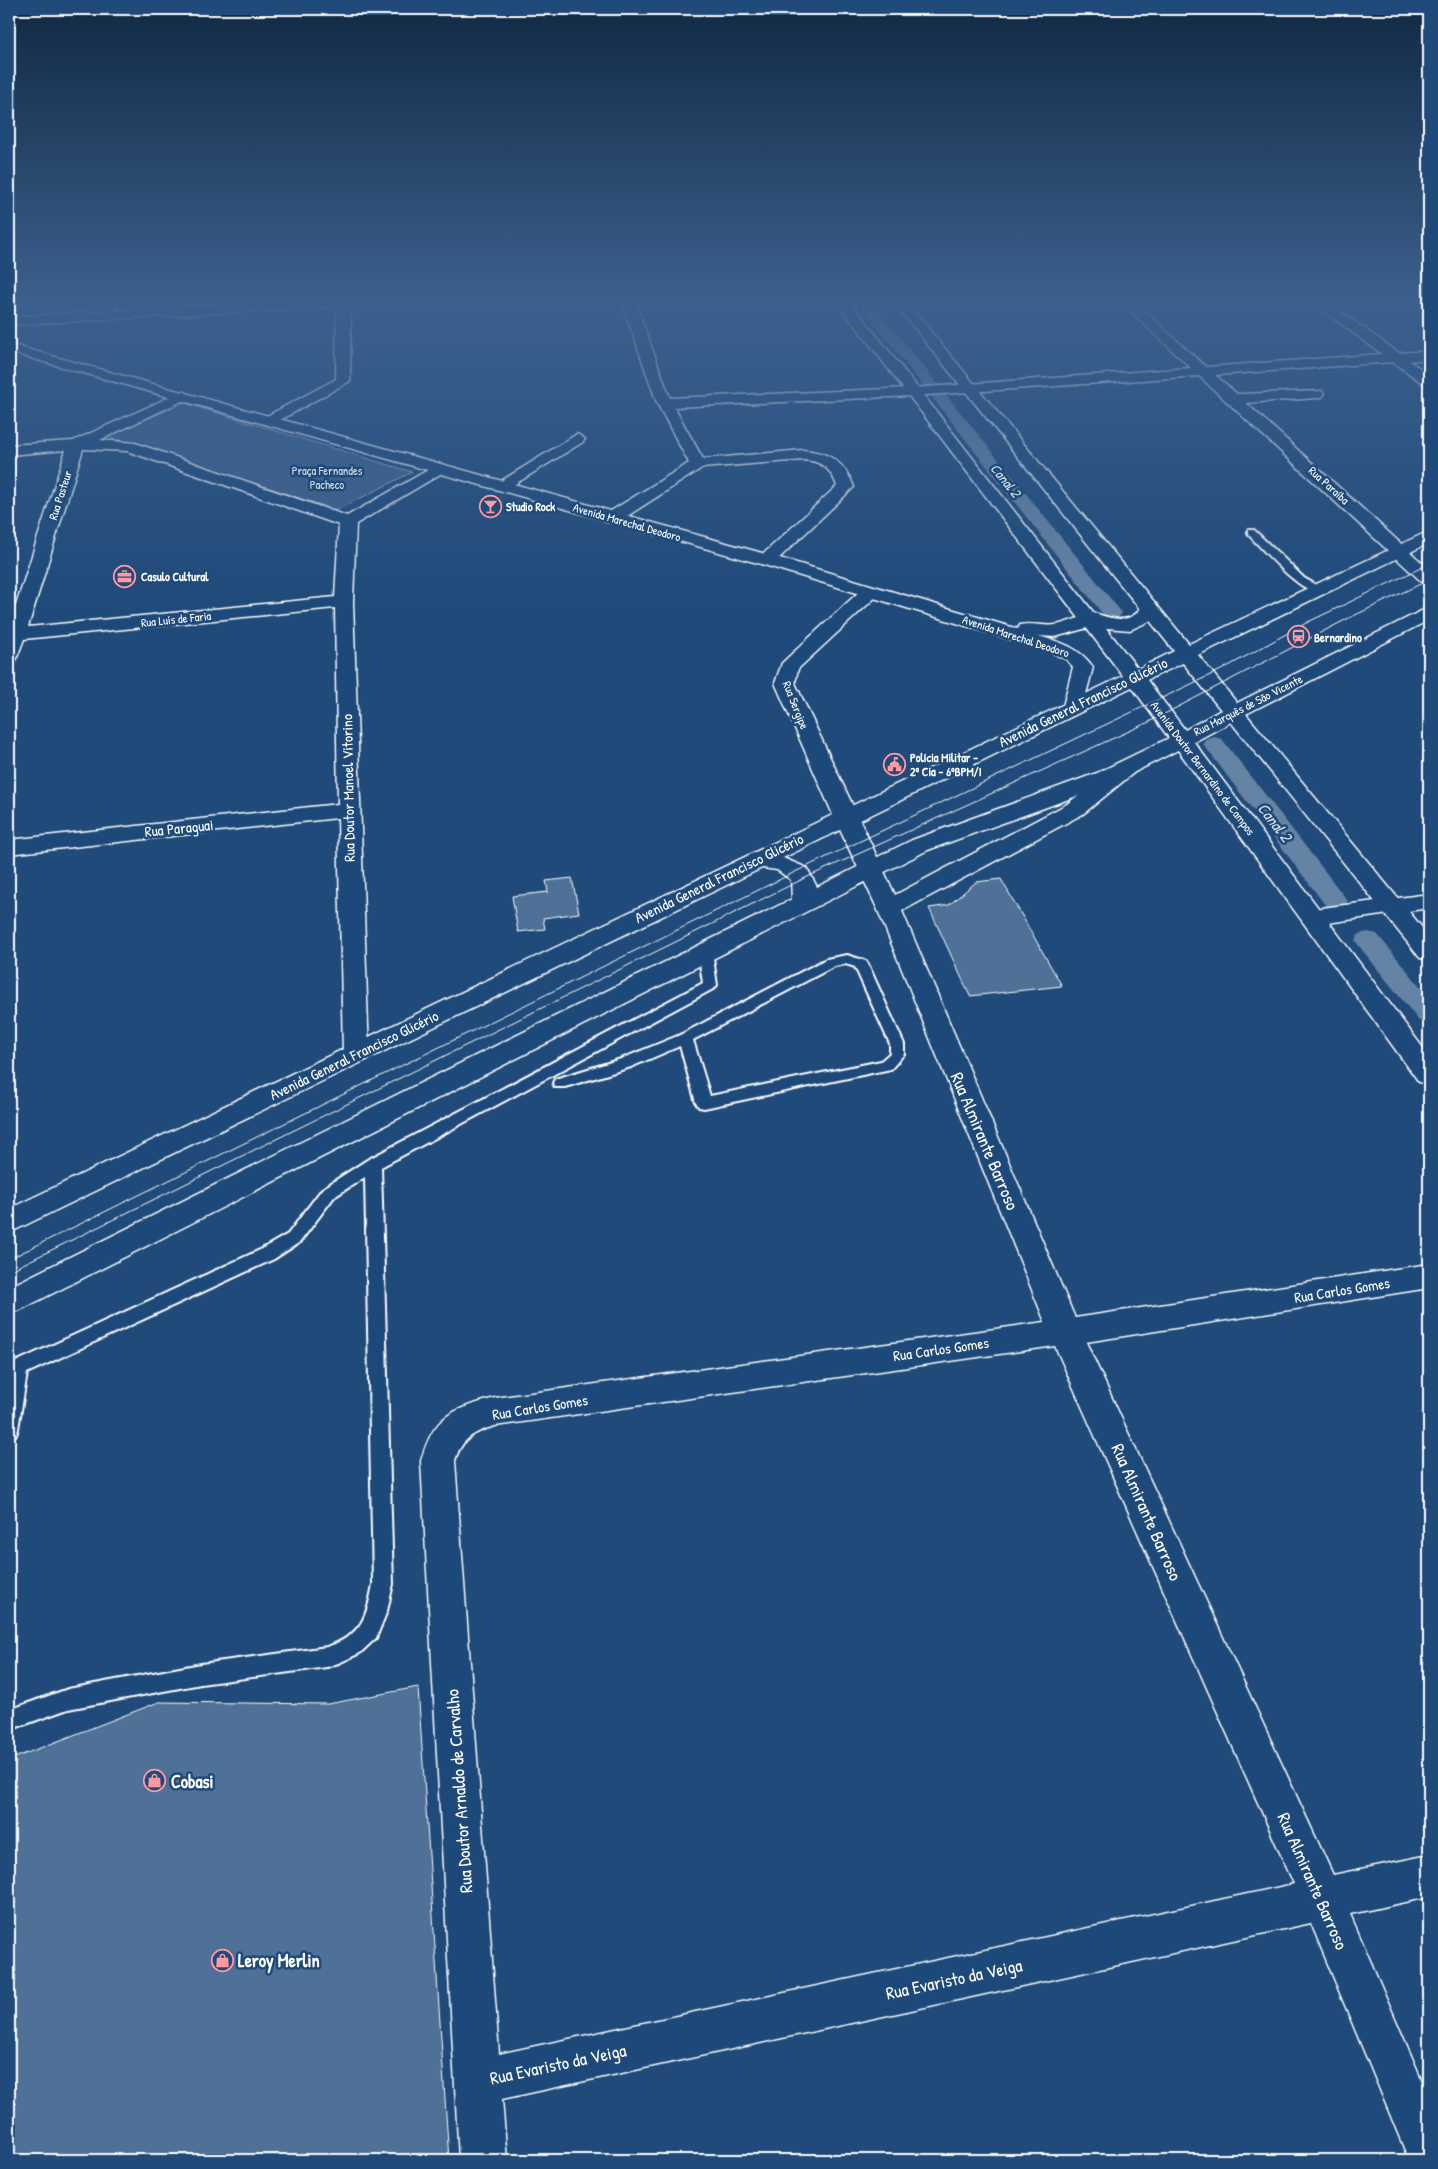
<svg xmlns="http://www.w3.org/2000/svg" width="1438" height="2169" viewBox="0 0 1438 2169" font-family="'Patrick Hand',sans-serif">
<rect width="100%" height="100%" fill="#1f4a7a"/>
<filter id="ink" filterUnits="userSpaceOnUse"><feTurbulence type="fractalNoise" baseFrequency=".02" numOctaves="2"/><feDisplacementMap in="SourceGraphic" scale="10" xChannelSelector="R" yChannelSelector="G"/><feConvolveMatrix kernelMatrix="1 2 1 2 8 2 1 2 1" color-interpolation-filters="sRGB"/></filter>
<g filter="url(#ink)">
<path fill="#3c618b" stroke="#9eb0c5" d="M184,403l228,69 -75,38 -231,-74z"/>
<g fill="none" stroke-linecap="round" stroke-linejoin="round">
<g fill="#6583a4" fill-rule="evenodd">
<path d="M855,299h14l250,310 3,4 -3,4h-14z"/>
<path d="M1214,737l8,2 122,157 4,5 -4,5 -9,3 -9,-3 -123,-162 3,-5z"/>
<path d="M1368,932l9,2 52,63v27l-10,-3 -60,-75 -4,-6 4,-6z"/>
</g>
</g>
<g fill="#507197" stroke="#fff">
<path d="M572,878l7,35 -36,5 2,11 -27,3 -6,-36 36,-4 -2,-11z"/>
<path d="M1001,879l61,107 -92,10 -41,-88 20,-3 27,-23z"/>
<path d="M418,1687l31,473h-440v-400l150,-58 169,2z"/>
</g>
<g fill="none" stroke-linecap="round" stroke-linejoin="round">
<defs>
<g id="service">
<path d="M1248,530h6l50,48 17,10v4c-19,4 -60,-45 -73,-58z"/>
<path d="M705,947l7,4 5,34 -2,3 -334,179 12,417 -6,27 -11,27 -16,15 -19,9 -14,5 -126,17 -133,25 -59,21v-20l59,-21 133,-25 126,-17c35,-12 40,-30 46,-63l-8,-407 -31,20 -34,45 -26,17 -247,114 -9,56 -2,6 -7,2v-72l253,-116 26,-15 34,-45 45,-29 336,-177 -5,-32z"/>
<path d="M847,955l19,6 2,3 36,80v10l-13,15 -187,39 -5,-1 -3,-4 -16,-57 -49,21 -66,20h-10l-2,-4 2,-4 66,-20 59,-24 146,-76zM846,964l9,3 35,77v9l-9,8 -171,35 -17,-56 142,-74z"/>
</g>
<g id="minor">
<path d="M105,299h13l-4,17 -7,4 -7,-4z"/>
<path d="M337,299h14l-1,82 -75,42h-10l-3,-3 3,-3 71,-38z"/>
<path d="M621,299h13l36,99 242,-10 279,-20 -74,-69h14l75,68 176,-13 -75,-55h15l77,54 30,-2v8l-20,2 20,13v11l-5,-1 -31,-22 -178,13 22,19 85,-3 2,3 -2,3 -5,1 -71,5 183,166v15l-6,-1 -224,-207 -287,20 -238,11 29,52 100,-9c26,2 42,12 51,37l-81,77h-12l-3,-4 3,-4 76,-70c-6,-17 -15,-25 -34,-26l-101,8 -84,54h-12l-3,-4 3,-4 83,-51 -32,-60z"/>
<path d="M183,391l7,4 -2,3 -88,42 35,3 212,73 88,-50h12l2,3 -93,55 -3,78 16,452 -3,6 -10,3 -10,-3 -3,-6 -5,-236 -329,36v-14l329,-36 -3,-196 -311,31 -8,21 -7,2v-35l57,-177 -57,5v-10l64,-4zM83,449l44,2 212,74 -4,72 -307,30z"/>
<path d="M577,434l8,5 -2,3 -76,47h-12l-2,-3z"/>
<path d="M870,586l7,2 2,4 -2,4 -79,73 -3,14 100,212 172,-91 56,-43 8,-1 8,1 3,5 -59,48 -181,97 173,407 354,-54v24l-343,54 247,533 96,-20v42l-79,17 79,183v63h-20l-98,-237 -809,176 5,61h-48l-38,-699c13,-46 30,-51 74,-63l550,-76 -168,-414 -43,-91 -59,-134 7,-20 81,-75zM1055,1346l239,538 -795,170 -44,-593c6,-22 19,-29 40,-35z"/>
<path d="M1429,894v14l-115,17 -9,-3 -3,-5 3,-5 9,-3z"/>
</g>
<g id="tertiary">
<path d="M320,299h81l-6,4 -386,22v-8z"/>
<path d="M9,344l764,212 245,73 2,-4c12,-3 24,2 36,0 14,-2 27,-12 42,-8l2,4 -2,4 -43,12 -17,-1c23,6 41,11 55,31l-10,39 -3,4 -7,2 -7,-2 -3,-4 10,-39 -6,-7 -18,-9 -288,-87 -752,-212z"/>
</g>
<path id="secondary" d="M835,299h13l246,314c15,5 35,12 46,-4l-249,-310h13l285,345 240,-113v12l-231,112 39,48 192,-96v13l-183,94 183,222v24l-9,-2 -189,-236 -37,20 235,314v28l-10,-2 -241,-332 -65,33 -185,67 -908,460 -11,3v-26l783,-388 -1,-19 -14,-10 -15,-2 -753,365v-24l1114,-533zM1150,621l24,30 -36,18 -32,-41 24,2zM1183,663l38,47 -36,20 -38,-50zM1132,687l37,51 -72,35 -185,67 -95,47 -10,-19 -24,-10z"/>
</defs>
<use href="#service" stroke="#fff" stroke-width="4"/>
<use href="#minor" stroke="#fff" stroke-width="3"/>
<use href="#tertiary" stroke="#fff" stroke-width="3"/>
<use href="#secondary" stroke="#fff" stroke-width="3"/>
<use href="#service" fill="#1f4a7a" fill-rule="evenodd"/>
<use href="#minor" fill="#1f4a7a" fill-rule="evenodd"/>
<use href="#tertiary" fill="#1f4a7a" fill-rule="evenodd"/>
<use href="#secondary" fill="#1f4a7a" fill-rule="evenodd"/>
<g stroke="#fff" stroke-width="1">
<path d="M9,1259l786,-387 428,-203 83,-46 123,-59"/>
<path d="M9,1271l794,-392 344,-156 200,-104 82,-39"/>
</g>
</g>
</g>
<linearGradient id="sky" x2="0" y2="1"><stop stop-color="#112943"/><stop offset="0.5" stop-color="#3c608d"/><stop offset="1" stop-color="#3c608d" stop-opacity="0"/></linearGradient>
<rect width="1438" height="603" fill="url(#sky)"/>
<defs>
<symbol id="bar-ring" viewBox="-11 -11 22 22"><circle r="9.5" fill="#1f4a7a" stroke="#ff9aa2" stroke-width="1.5"/><path d="M-6-5H6L.8 .8V4.5H3.5V6h-7V4.5H-.8V.8Z" fill="#ff9aa2"/></symbol>
<symbol id="office-ring" viewBox="-11 -11 22 22"><circle r="9.5" fill="#1f4a7a" stroke="#ff9aa2" stroke-width="1.5"/><path d="M-6-3h4V-5.5h4V-3h4V5H-6ZM-1-4.5V-3h2v-1.5ZM-6 0V1H6V0Z" fill="#ff9aa2"/></symbol>
<symbol id="station-ring" viewBox="-11 -11 22 22"><circle r="9.5" fill="#1f4a7a" stroke="#ff9aa2" stroke-width="1.5"/><path d="M-3-6H3Q5-6 5-4V2Q5 4 3 4L4.5 6H3L1.5 4h-3L-3 6H-4.5L-3 4Q-5 4-5 2V-4Q-5-6-3-6ZM-3.5-4v3h7v-3ZM-3.5 1v1.5H-2V1ZM2 1v1.5H3.5V1Z" fill="#ff9aa2"/></symbol>
<symbol id="civic-ring" viewBox="-11 -11 22 22"><circle r="9.5" fill="#1f4a7a" stroke="#ff9aa2" stroke-width="1.5"/><path d="M-.6-6.5H3V-4.5H.6V-3L4-1V1h2V6H-6V1h2V-1L-.6-3ZM-1.2 2.5V6h2.4V2.5Z" fill="#ff9aa2"/></symbol>
<symbol id="shop-ring" viewBox="-11 -11 22 22"><circle r="9.5" fill="#1f4a7a" stroke="#ff9aa2" stroke-width="1.5"/><path d="M-5-2.5h2.3a2.7 3.5 0 0 1 5.4 0H5L5.5 6h-11ZM-1.5-2.5h3a1.5 2.3 0 0 0-3 0Z" fill="#ff9aa2"/></symbol>
</defs>
<g fill-rule="evenodd">
<use href="#bar-ring" x="478" y="494" width="25" height="25"/>
<use href="#office-ring" x="112" y="564" width="25" height="25"/>
<use href="#station-ring" x="1286" y="624" width="25" height="25"/>
<use href="#civic-ring" x="882" y="752" width="25" height="25"/>
<use href="#shop-ring" x="142" y="1768" width="25" height="25"/>
<use href="#shop-ring" x="210" y="1948" width="25" height="25"/>
</g>
<g text-anchor="middle" dominant-baseline="central" stroke-width="5" stroke-linejoin="round" paint-order="stroke">
<g font-size="12" fill="#d8dfe8" stroke="#1f4a7a">
<text x="327" y="470">Praça Fernandes<tspan x="327" dy="14">Pacheco</tspan></text>
</g>
<g font-size="12" fill="#fff" stroke="#1f4a7a">
<text transform="translate(1329 485) rotate(42)">Rua Paraíba</text>
<text transform="translate(60 495) rotate(-72)">Rua Pasteur</text>
<text transform="translate(627 522) rotate(16)">Avenida Marechal Deodoro</text>
<text transform="translate(176 619) rotate(-6)">Rua Luís de Faria</text>
<text transform="translate(1016 636) rotate(18)">Avenida Marechal Deodoro</text>
<text transform="translate(796 705) rotate(68)">Rua Sergipe</text>
<text transform="translate(1248 705) rotate(-27)">Rua Marquês de São Vicente</text>
<text transform="translate(1203 768) rotate(53)">Avenida Doutor Bernardino de Campos</text>
</g>
<g font-size="12" font-weight="bold" fill="#fff" stroke="#1f4a7a" text-anchor="start">
<text x="506" y="506">Studio Rock</text>
<text x="141" y="576">Casulo Cultural</text>
<text x="1314" y="637">Bernardino</text>
<text x="910" y="757">Polícia Militar -<tspan x="910" dy="14">2ª Cia - 6ºBPM/I</tspan></text>
</g>
<g font-size="14" font-style="italic" fill="#d8e0e8" stroke="#1f4a7a">
<text transform="translate(1006 480) rotate(51)">Canal 2</text>
</g>
<g font-size="15" fill="#fff" stroke="#1f4a7a">
<text transform="translate(1083 702) rotate(-26)">Avenida General Francisco Glicério</text>
<text transform="translate(348 788) rotate(-91)">Rua Doutor Manoel Vitorino</text>
<text transform="translate(179 828) rotate(-6)">Rua Paraguai</text>
<text transform="translate(719 878) rotate(-26)">Avenida General Francisco Glicério</text>
<text transform="translate(354 1055) rotate(-26)">Avenida General Francisco Glicério</text>
<text transform="translate(1342 1290) rotate(-9)">Rua Carlos Gomes</text>
<text transform="translate(941 1349) rotate(-8)">Rua Carlos Gomes</text>
<text transform="translate(540 1407) rotate(-9)">Rua Carlos Gomes</text>
</g>
<g font-size="16" font-style="italic" fill="#d8e0e8" stroke="#1f4a7a">
<text transform="translate(1275 822) rotate(52)">Canal 2</text>
</g>
<g font-size="18" fill="#fff" stroke="#1f4a7a">
<text transform="translate(985 1141) rotate(67)">Rua Almirante Barroso</text>
<text transform="translate(1147 1512) rotate(66)">Rua Almirante Barroso</text>
<text transform="translate(459 1791) rotate(-94)">Rua Doutor Arnaldo de Carvalho</text>
<text transform="translate(1313 1881) rotate(66)">Rua Almirante Barroso</text>
<text transform="translate(954 1979) rotate(-12)">Rua Evaristo da Veiga</text>
<text transform="translate(558 2064) rotate(-12)">Rua Evaristo da Veiga</text>
</g>
<g font-size="18" font-weight="bold" fill="#fff" stroke="#1f4a7a" text-anchor="start">
<text x="171" y="1781">Cobasi</text>
<text x="238" y="1960">Leroy Merlin</text>
</g>
</g>
<rect width="1438" height="2169" fill="none" stroke="#1f4a7a" stroke-width="30"/>
<rect x="15" y="15" width="1408" height="2139" fill="none" stroke="#fff" stroke-width="2" filter="url(#ink)"/>
</svg>
